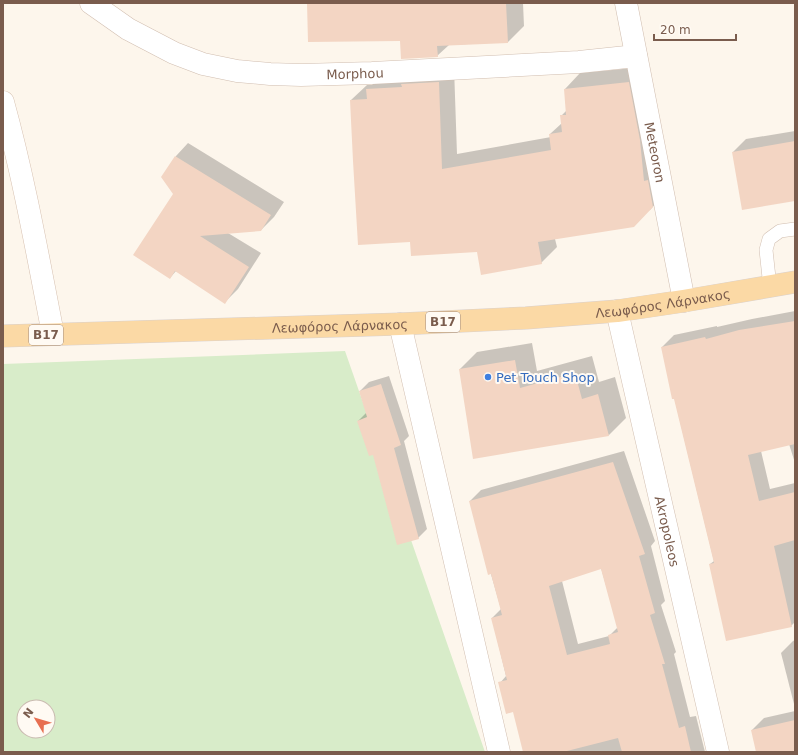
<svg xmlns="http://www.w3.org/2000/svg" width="798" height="755" viewBox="0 0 798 755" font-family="'DejaVu Sans',sans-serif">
<rect width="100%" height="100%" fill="#fdf6ec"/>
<path fill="#d8ecc9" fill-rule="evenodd" d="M345,351l140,401h-482v-388zM24,707h24v24h-24z"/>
<g fill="#0003" fill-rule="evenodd">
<path d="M308,3h215l1,23 -16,16 -59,3 -12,11 -36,-16z"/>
<path d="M454,67l3,87 94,-17 -1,-3 12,-11 -1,-7 6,-6 -2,-21 15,-16 64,-6 24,123 -18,20 -95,29 2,8 -16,16 -63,-12 -67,-10 -60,-141 16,-15h5l11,-12z"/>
<path d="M795,131v69l-62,-48 13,-13z"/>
<path d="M188,143l96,59 -10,15 -13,13 -33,3 33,20 -23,36 -13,13 -49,-31 -6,7 6,-122z"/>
<path d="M795,311v152l-6,-19 -28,7 9,38 25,-6v139l-4,4 -81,-62 4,-3 -52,-214 12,-12 43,-9v1l35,-8z"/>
<path d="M532,343l5,28 55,-15 7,26 16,-5 11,41 -17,17 -149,-66 17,-17z"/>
<path d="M389,376l20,60 -5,5 23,88 -9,9 -44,-85 -16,-32 9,-9 -7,-21 9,-9z"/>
<path d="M624,451l31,90 -4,5 14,55 -4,4 15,47 -2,2 16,63 6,-1 9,36h-181l-10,-41 -14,-28 6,-7 -14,-58 9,-9 -31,-108 11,-11zM601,568l17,59 -9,9 -31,8 -16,-63z"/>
<path d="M795,640v68l-14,-55 12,-12z"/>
<path d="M795,711v41h-38l-5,-22 12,-12z"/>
</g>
<g fill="#f3d5c3" fill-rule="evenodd">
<path d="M307,3h199l2,40 -71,3 1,11 -37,2 -1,-18 -92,1z"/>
<path d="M439,82l3,87 109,-19 -2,-16 13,-2 -2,-17h6l-2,-26 65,-7 11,58 4,41 4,-1 5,27 -19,20 -96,15 4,22 -61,11 -4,-23 -66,4 -1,-14 -52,3 -5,-84 -3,-61 17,-1 -1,-10 36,-2 -1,-3z"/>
<path d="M795,141v60l-53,9 -10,-58z"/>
<path d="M175,156l96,59 -10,16 -61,5 49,31 -24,37 -50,-33 -5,8 -37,-24 40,-61 -12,-17z"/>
<path d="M795,321v123l-47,11 11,46 36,-9v48l-21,6 18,81 -66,14 -17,-77 5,-1 -40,-164h-2l-11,-52 44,-10 1,2 33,-9z"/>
<path d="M515,360l5,28 55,-15 7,26 16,-5 11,42 -136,23 -14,-90z"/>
<path d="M381,384l20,61 -7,3 25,91 -22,6 -24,-90 -4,1 -12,-35 10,-4 -8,-26z"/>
<path d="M613,462l32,92 -6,2 16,57 -5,2 15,49h-3l17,64 6,-2 6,26h-69l-4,-14 -55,14h-40l-10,-40 -7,2 -8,-32 9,-2 -16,-62 11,-3 -11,-41 -3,1 -19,-74zM601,569l17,63 -10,3 2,9 -43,11 -18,-69z"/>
<path d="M795,720v32h-39l-5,-22z"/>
</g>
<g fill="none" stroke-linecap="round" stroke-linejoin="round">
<defs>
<path id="lane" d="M770,287l-4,-37 3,-11 11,-8 15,-2"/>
<g id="street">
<path id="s1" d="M91,3l37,26 46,24 29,11 34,7 33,3 31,1 71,-2 207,-11 57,-6"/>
<path id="s2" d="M626,3l58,298"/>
<path id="s3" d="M617,311l101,441"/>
<path d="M400,324l99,428"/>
</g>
<path id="secondary" d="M3,102c21,76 35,155 50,232"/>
<g id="primary">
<path id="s4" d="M3,336l397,-12 126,-6 91,-7 67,-10 111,-19"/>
</g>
</defs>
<use href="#lane" stroke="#d1beb0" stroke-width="14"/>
<use href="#street" stroke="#d1beb0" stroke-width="23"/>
<use href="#secondary" stroke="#d6c0b0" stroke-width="23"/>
<use href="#primary" stroke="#dad1cd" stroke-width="23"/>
<use href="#lane" stroke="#fff" stroke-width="13"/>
<use href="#street" stroke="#fff" stroke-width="22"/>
<use href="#secondary" stroke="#fff" stroke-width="22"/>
<use href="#primary" stroke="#fbd9a5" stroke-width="22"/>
</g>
<circle fill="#3f7fe0" stroke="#fffaf3" stroke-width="1.5" cx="488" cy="377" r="4"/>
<g text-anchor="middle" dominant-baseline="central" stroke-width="4" stroke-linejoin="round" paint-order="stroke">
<g fill="#fffaf3" stroke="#a28b7f" stroke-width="1">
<rect x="426" y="312" width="34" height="20" rx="3"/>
<rect x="29" y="325" width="34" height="20" rx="3"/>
</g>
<g font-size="12" font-weight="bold" fill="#7a5c4d">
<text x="443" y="322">B17</text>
<text x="46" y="335">B17</text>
</g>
<g font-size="13" fill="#7a5c4d" stroke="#fffaf3">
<text stroke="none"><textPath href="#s1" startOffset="281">Morphou</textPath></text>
<text stroke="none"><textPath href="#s2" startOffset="152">Meteoron</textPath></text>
<text stroke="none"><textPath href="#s4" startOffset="661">Λεωφόρος Λάρνακος</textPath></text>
<text stroke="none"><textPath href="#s4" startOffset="337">Λεωφόρος Λάρνακος</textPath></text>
<text stroke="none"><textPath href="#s3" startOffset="226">Akropoleos</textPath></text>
</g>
<g font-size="13" fill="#366cbe" stroke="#fffaf3" text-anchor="start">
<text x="496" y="377">Pet Touch Shop</text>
</g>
</g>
<rect width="798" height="755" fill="none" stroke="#7a5c4d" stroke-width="8"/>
<g transform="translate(36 719) rotate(308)"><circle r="19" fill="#fffaf3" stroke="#cabbb1"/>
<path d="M0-3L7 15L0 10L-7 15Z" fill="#e76f51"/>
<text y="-6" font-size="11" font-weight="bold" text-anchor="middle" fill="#7a5c4d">N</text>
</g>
<path d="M654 34v6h82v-6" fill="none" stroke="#7a5c4d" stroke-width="2"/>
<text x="660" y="34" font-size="12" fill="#7a5c4d" stroke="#fffaf3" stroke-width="3" paint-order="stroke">20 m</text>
</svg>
